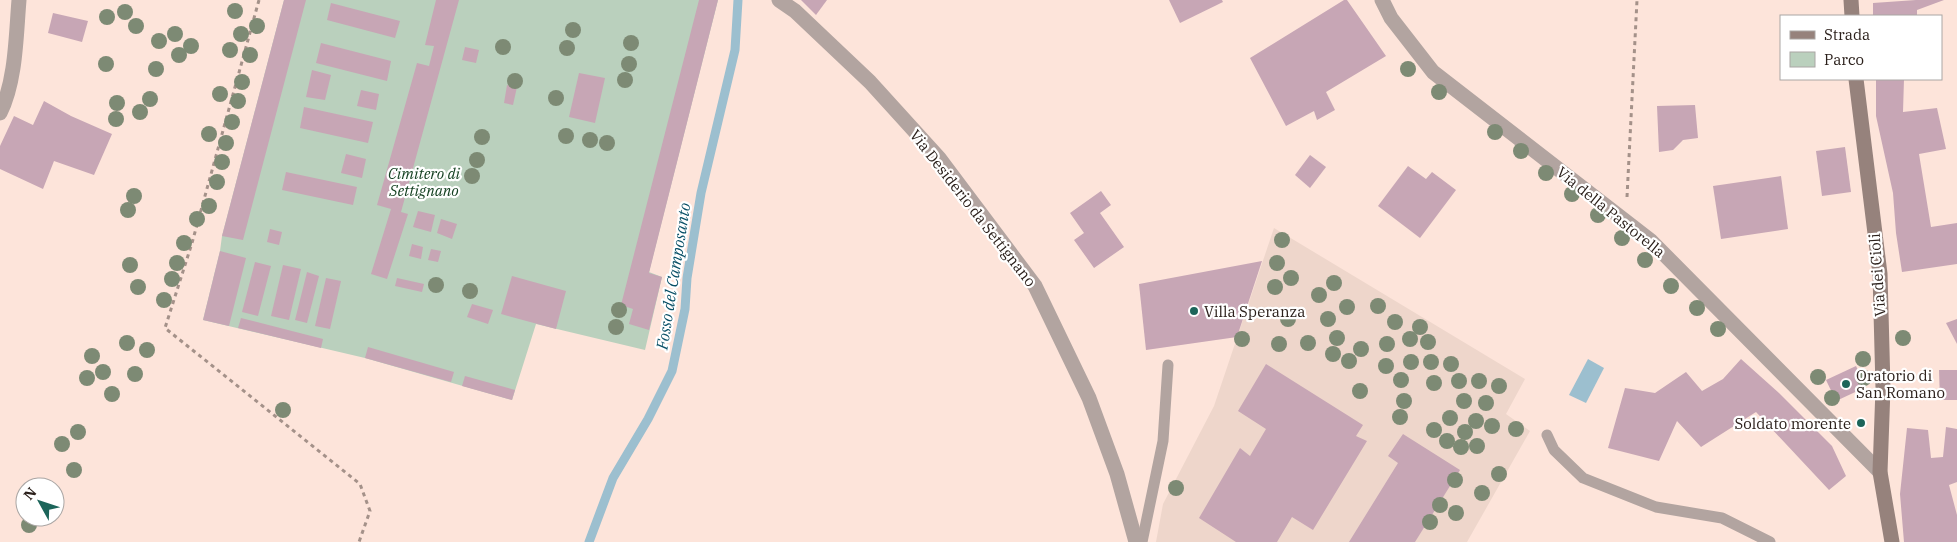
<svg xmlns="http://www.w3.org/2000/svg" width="1957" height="542" viewBox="0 0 1957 542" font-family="'IBM Plex Serif',serif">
<rect width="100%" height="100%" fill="#fde4da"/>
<path fill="#eed6cb" d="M1274,228l251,151 -19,35 24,17 -63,111h-311l7,-38 51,-98z"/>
<path fill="#bad0bd" d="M284,0h434l-69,272 13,5 -17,73 -109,-26 -24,76 -147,-42 -162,-38 17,-69 2,-15z"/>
<path fill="#9cbfcf" d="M1588,359l16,9 -18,35 -17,-8z"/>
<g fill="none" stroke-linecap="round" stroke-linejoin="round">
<path stroke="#9cbfcf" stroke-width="9" d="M589,542l24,-64 35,-59 24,-48 13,-62 2,-31 14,-85 34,-143 3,-50"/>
</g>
<g fill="#c7a6b5">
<path d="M284,0h22l-63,240 -21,-4z"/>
<path d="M436,0h23l-58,212 7,2 -21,65 -16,-5 20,-65 -14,-4 40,-142 12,3 5,-20 -9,-1z"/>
<path d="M699,0h19l-69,273 13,4 -13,53 -20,-6 4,-15 -12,-4z"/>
<path d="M801,0h26l-11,15z"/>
<path d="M1169,0h53l1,2 -43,21z"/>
<path d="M1344,0h3l39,56 -60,36 9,18 -18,10 -3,-9 -28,15 -36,-68z"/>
<path d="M1916,0h28l-27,10v6h-44v-13z"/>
<path d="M331,3l69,18 -5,17 -68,-18z"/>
<path d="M53,13l35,8 -6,21 -34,-9z"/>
<path d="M321,43l70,18 -4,20 -71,-18z"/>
<path d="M465,47l14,3 -3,13 -14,-3z"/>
<path d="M312,70l19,5 -6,25 -19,-3z"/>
<path d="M579,73l26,5 -10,45 -26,-6z"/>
<path d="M1876,79h28l-1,33 34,-4 9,41 -27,5 12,73 26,-4v41l-55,8 -6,-39 -3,-40 -17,-77z"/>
<path d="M507,85l10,2 -4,18 -9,-2z"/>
<path d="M361,90l18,4 -3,16 -19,-4z"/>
<path d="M44,101l27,15 41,18 -18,41 -40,-14 -11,28 -43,-20v-23l14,-30 19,9z"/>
<path d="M1695,105l3,33 -15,2 -10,10 -14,2 -2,-46z"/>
<path d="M304,107l69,15 -5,21 -68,-15z"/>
<path d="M1845,147l6,45 -29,4 -6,-45z"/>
<path d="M346,154l20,5 -4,19 -21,-5z"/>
<path d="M1310,155l16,12 -16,21 -15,-13z"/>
<path d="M1408,166l18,13 6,-7 24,18 -36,48 -42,-32z"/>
<path d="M286,172l71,15 -4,18 -71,-15z"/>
<path d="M1781,176l7,53 -67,10 -8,-53z"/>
<path d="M1101,191l10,14 -11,8 24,34 -30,21 -20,-28 10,-7 -14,-20z"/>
<path d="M418,211l17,4 -4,17 -18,-5z"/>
<path d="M441,219l16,5 -5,15 -15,-6z"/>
<path d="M270,229l12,3 -3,13 -12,-3z"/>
<path d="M412,244l11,3 -2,12 -12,-3z"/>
<path d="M431,249l10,2 -3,11 -10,-2z"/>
<path d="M220,251l26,7 -17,68 -26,-6z"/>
<path d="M1262,261l-25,76 -91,13 -7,-66z"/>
<path d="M255,262l16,4 -13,50 -16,-4z"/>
<path d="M283,265l18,4 -12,51 -18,-4z"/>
<path d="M307,272l12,4 -12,47 -12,-3z"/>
<path d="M512,276l54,15 -10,38 -55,-15z"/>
<path d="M326,278l15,3 -11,48 -15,-3z"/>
<path d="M397,278l27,6 -2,8 -27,-6z"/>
<path d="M472,304l21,6 -5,14 -21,-7z"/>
<path d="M241,318l82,21 -2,9 -83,-20z"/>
<path d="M1957,319v25l-11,-21z"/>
<path d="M368,347l86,25 -3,10 -86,-24z"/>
<path d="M1741,359l38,34 53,53 14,30 -17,14 -73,-78 -55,35 -24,-26 -18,40 -51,-13 17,-60 30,5 31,-21 16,19 21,-12z"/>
<path d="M1266,364l97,61 -7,11 11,5 -54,89 -21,-13 -15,25h-41l-37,-24 41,-70 10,8 16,-27 -28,-18z"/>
<path d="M1856,366l10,21 -30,14 -10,-21z"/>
<path d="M1939,370h18v30h-17z"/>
<path d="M465,376l50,14 -3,10 -50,-14z"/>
<path d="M1946,427l11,2v53l-8,3 8,30v27h-53l-4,-48 7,-66 21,2 3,28 12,-1z"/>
<path d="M1403,434l57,36 -45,72h-66l49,-79 -10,-7z"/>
</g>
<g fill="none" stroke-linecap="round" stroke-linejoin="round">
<g stroke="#a49189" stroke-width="3" stroke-dasharray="4 4" stroke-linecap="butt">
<path d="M259,0l-67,243 -27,85 195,156 10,27 -11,31"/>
<path d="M1627,197l10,-197"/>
</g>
<g stroke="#b2a4a0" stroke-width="11">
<path d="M1547,435l7,15 29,28 73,29 66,11 48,24"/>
<path d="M1142,542l21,-101 5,-76"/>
</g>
<g stroke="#b2a4a0" stroke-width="15">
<path d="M779,0l16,11 75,71 69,76 96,128 54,112 28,76 19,68"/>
<path d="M1382,0l9,18 42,54 218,169 229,231"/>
<path d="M0,113c16,-32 16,-78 19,-113"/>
</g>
<g stroke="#96827c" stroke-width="15">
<path d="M1851,0l1,16"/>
<path d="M1856,79l24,195 3,114 -3,84 12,70"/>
</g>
</g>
<g fill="#7d8a74">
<circle cx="235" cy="11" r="8"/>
<circle cx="125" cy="12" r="8"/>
<circle cx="107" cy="17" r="8"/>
<circle cx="136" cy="26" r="8"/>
<circle cx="257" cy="26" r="8"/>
<circle cx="573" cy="30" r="8"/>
<circle cx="175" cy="34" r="8"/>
<circle cx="241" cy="34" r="8"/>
<circle cx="159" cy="41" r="8"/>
<circle cx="631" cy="43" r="8"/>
<circle cx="191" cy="46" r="8"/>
<circle cx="503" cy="47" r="8"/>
<circle cx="567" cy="48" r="8"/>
<circle cx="230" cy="50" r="8"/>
<circle cx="179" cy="55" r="8"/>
<circle cx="250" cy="55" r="8"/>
<circle cx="106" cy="64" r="8"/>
<circle cx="629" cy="64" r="8"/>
<circle cx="156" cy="69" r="8"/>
<circle cx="1408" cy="69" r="8"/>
<circle cx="625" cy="80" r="8"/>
<circle cx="515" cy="81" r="8"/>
<circle cx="242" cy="82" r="8"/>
<circle cx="1439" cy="92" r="8"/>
<circle cx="220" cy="94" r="8"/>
<circle cx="556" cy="98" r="8"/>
<circle cx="150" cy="99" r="8"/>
<circle cx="238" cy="101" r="8"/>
<circle cx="117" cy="103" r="8"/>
<circle cx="140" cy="112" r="8"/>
<circle cx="116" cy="119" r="8"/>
<circle cx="232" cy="122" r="8"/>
<circle cx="1495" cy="132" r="8"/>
<circle cx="209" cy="134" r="8"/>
<circle cx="566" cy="136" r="8"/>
<circle cx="482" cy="137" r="8"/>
<circle cx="590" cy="140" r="8"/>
<circle cx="226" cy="143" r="8"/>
<circle cx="607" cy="143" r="8"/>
<circle cx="1521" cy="151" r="8"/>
<circle cx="477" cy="160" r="8"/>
<circle cx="222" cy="162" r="8"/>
<circle cx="1546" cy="173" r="8"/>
<circle cx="472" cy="176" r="8"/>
<circle cx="217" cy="182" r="8"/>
<circle cx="1572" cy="194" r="8"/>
<circle cx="134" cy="196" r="8"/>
<circle cx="209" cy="206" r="8"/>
<circle cx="128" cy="210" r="8"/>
<circle cx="1598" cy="215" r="8"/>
<circle cx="197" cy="219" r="8"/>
<circle cx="1622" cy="238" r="8"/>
<circle cx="1282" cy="240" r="8"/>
<circle cx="184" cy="243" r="8"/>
<circle cx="1645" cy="260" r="8"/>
<circle cx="177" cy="263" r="8"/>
<circle cx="1277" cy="263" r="8"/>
<circle cx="130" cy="265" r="8"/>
<circle cx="1291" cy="278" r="8"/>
<circle cx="172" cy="279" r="8"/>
<circle cx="1334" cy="283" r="8"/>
<circle cx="436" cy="285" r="8"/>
<circle cx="1671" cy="286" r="8"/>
<circle cx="138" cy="287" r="8"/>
<circle cx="1275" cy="287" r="8"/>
<circle cx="470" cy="291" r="8"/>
<circle cx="1319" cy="295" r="8"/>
<circle cx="164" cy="300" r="8"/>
<circle cx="1378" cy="306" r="8"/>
<circle cx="1347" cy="307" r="8"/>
<circle cx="1697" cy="308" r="8"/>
<circle cx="619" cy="310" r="8"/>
<circle cx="1288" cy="319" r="8"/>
<circle cx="1328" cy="319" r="8"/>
<circle cx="1395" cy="322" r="8"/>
<circle cx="616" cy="327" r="8"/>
<circle cx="1420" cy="327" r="8"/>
<circle cx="1718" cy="329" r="8"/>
<circle cx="1337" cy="338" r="8"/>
<circle cx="1903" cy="338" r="8"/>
<circle cx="1242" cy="339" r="8"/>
<circle cx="1410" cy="339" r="8"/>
<circle cx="1428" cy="342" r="8"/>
<circle cx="127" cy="343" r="8"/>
<circle cx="1308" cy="343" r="8"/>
<circle cx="1279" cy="344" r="8"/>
<circle cx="1387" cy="344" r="8"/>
<circle cx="1361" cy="349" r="8"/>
<circle cx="147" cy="350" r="8"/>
<circle cx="1333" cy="354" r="8"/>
<circle cx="92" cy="356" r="8"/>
<circle cx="1863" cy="359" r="8"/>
<circle cx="1349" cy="361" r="8"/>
<circle cx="1411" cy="362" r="8"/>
<circle cx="1431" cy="362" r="8"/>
<circle cx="1451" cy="364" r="8"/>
<circle cx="1386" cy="366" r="8"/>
<circle cx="103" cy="372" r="8"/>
<circle cx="135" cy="374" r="8"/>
<circle cx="1818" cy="377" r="8"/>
<circle cx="87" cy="378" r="8"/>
<circle cx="1864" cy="378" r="8"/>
<circle cx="1401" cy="380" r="8"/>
<circle cx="1459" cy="381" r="8"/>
<circle cx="1479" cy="381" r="8"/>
<circle cx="1434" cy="383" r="8"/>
<circle cx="1499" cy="386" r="8"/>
<circle cx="1360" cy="391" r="8"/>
<circle cx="112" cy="394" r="8"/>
<circle cx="1832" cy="398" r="8"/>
<circle cx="1404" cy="401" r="8"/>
<circle cx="1464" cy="401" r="8"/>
<circle cx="1486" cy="403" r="8"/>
<circle cx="283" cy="410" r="8"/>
<circle cx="1400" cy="417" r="8"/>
<circle cx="1450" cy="418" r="8"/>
<circle cx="1476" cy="421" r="8"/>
<circle cx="1492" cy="426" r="8"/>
<circle cx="1516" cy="429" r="8"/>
<circle cx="1434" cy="430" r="8"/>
<circle cx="78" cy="432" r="8"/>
<circle cx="1465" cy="432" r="8"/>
<circle cx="1447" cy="441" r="8"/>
<circle cx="62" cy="444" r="8"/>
<circle cx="1477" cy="446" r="8"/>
<circle cx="1461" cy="447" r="8"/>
<circle cx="74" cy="470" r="8"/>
<circle cx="1499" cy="474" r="8"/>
<circle cx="1455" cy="480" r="8"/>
<circle cx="1176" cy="488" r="8"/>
<circle cx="1482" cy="493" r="8"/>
<circle cx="1440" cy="505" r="8"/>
<circle cx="1456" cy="513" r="8"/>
<circle cx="1430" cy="522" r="8"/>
<circle cx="29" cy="525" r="8"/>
</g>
<g fill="#1c655a" stroke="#fff" stroke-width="2">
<circle cx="1194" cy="311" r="5"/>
<circle cx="1846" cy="384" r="5"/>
<circle cx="1861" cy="423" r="5"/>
</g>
<g text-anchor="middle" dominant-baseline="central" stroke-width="4.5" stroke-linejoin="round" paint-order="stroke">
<g font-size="15" font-style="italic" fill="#144021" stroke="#fff">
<text x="424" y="173">Cimitero di<tspan x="424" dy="17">Settignano</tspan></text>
</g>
<g font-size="15" fill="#2b201b" stroke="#fff">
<text transform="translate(973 208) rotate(52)">Via Desiderio da Settignano</text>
<text transform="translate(1611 212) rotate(39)">Via della Pastorella</text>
<text transform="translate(1877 275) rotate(-94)">Via dei Cioli</text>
</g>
<g font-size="15" fill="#2b201b" stroke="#fff" text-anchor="start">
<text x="1204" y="311">Villa Speranza</text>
<text x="1856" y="375">Oratorio di<tspan x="1856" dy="17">San Romano</tspan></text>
<text x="1851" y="423" text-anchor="end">Soldato morente</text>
</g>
<g font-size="16" font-style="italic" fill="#084f66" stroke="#fff">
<text transform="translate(673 276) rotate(-81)">Fosso del Camposanto</text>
</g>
</g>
<rect x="1780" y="15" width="162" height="65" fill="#ffffff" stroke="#aaa6a4"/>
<rect x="1790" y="31" width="25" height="8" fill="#96827c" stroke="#aaa6a4"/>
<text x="1824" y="40" font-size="15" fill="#2b201b">Strada</text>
<rect x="1790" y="52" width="25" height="15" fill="#bad0bd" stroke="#aaa6a4"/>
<text x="1824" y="65" font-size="15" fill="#2b201b">Parco</text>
<g transform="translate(40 502) rotate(310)"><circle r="24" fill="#ffffff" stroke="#aaa6a4"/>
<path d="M0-4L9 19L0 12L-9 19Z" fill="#1c655a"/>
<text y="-8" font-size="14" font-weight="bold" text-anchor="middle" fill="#2b201b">N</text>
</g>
</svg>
